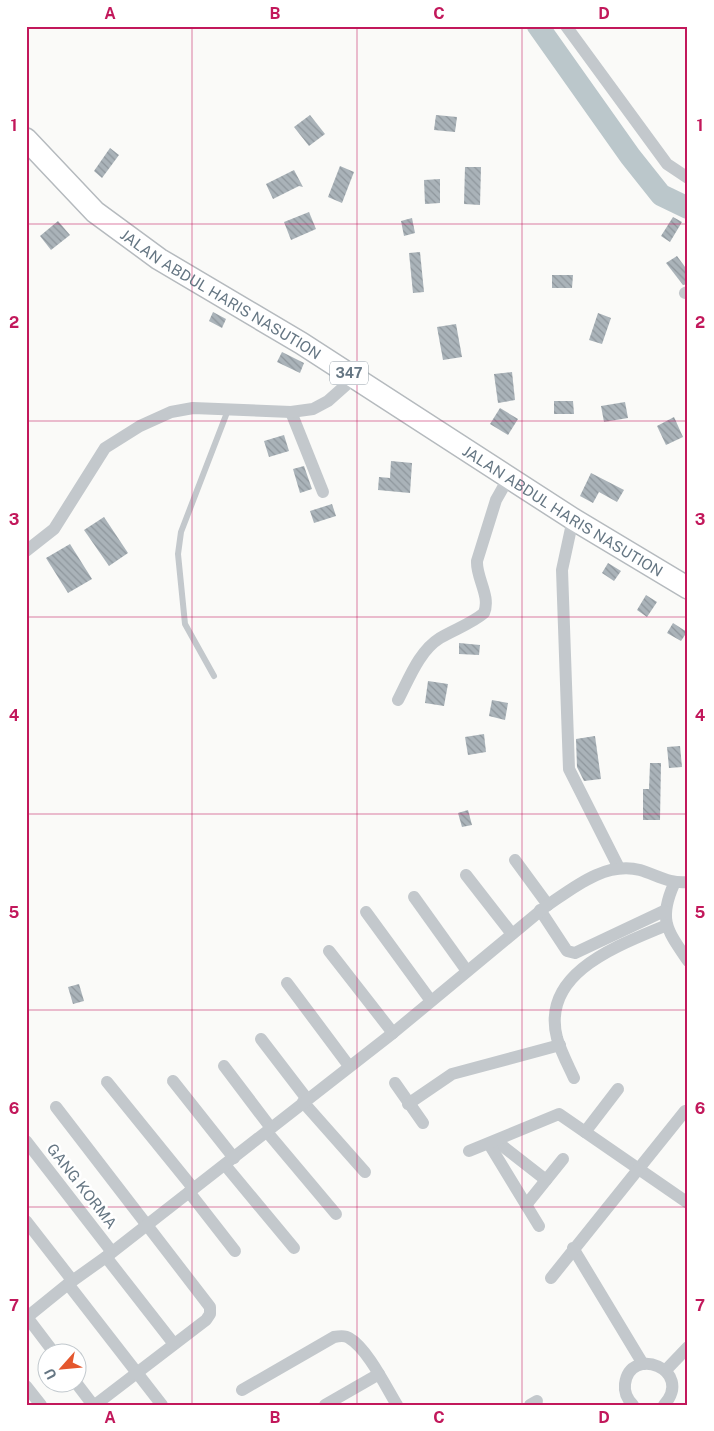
<svg xmlns="http://www.w3.org/2000/svg" width="714" height="1431" viewBox="0 0 714 1431" font-family="'Public Sans',sans-serif">
<defs>
<pattern id="building-back-hatch" width="6" height="6" patternUnits="userSpaceOnUse" patternTransform="scale(1.25)"><rect width="6" height="6" fill="#aab3b9"/><path d="M-1 5l2 2M0 0l6 6M5-1l2 2" fill="none" stroke="#8e969c"/></pattern>
</defs>
<rect width="100%" height="100%" fill="#fafaf8"/>
<g fill="none" stroke-linecap="round" stroke-linejoin="round">
<path stroke="#bbc7cb" stroke-width="22" d="M538,26l92,130 31,39 27,13"/>
</g>
<g fill="url(#building-back-hatch)">
<path d="M310,115l15,19 -16,12 -15,-19z"/>
<path d="M436,115l21,2 -2,15 -21,-2z"/>
<path d="M110,148l9,7 -17,23 -8,-7z"/>
<path d="M340,166l14,6 -12,31 -14,-6z"/>
<path d="M465,167h16l-1,38 -16,-1z"/>
<path d="M294,170l9,17 -4,-1 -26,13 -7,-15z"/>
<path d="M440,179v24l-15,1 -1,-24z"/>
<path d="M309,212l7,17 -25,11 -7,-18z"/>
<path d="M673,217l9,5 -12,20 -9,-6z"/>
<path d="M412,218l3,15 -11,3 -3,-15z"/>
<path d="M58,221l12,14 -19,15 -11,-14z"/>
<path d="M420,252l4,40 -11,1 -4,-40z"/>
<path d="M677,256l11,15v13l-5,1 -17,-22z"/>
<path d="M552,275h21l-1,13h-20z"/>
<path d="M213,312l13,7 -4,9 -13,-7z"/>
<path d="M598,313l13,5 -9,26 -13,-4z"/>
<path d="M456,324l6,33 -19,3 -6,-33z"/>
<path d="M282,352l22,11 -4,10 -23,-11z"/>
<path d="M512,372l3,28 -17,3 -4,-29z"/>
<path d="M554,401h19l1,13h-20z"/>
<path d="M625,402l3,16 -24,4 -3,-16z"/>
<path d="M500,408l18,11 -10,16 -18,-11z"/>
<path d="M674,417l9,20 -17,8 -9,-19z"/>
<path d="M284,435l5,16 -20,6 -5,-16z"/>
<path d="M391,461l21,2 -2,30 -32,-3 1,-13 11,1z"/>
<path d="M304,466l8,23 -12,4 -7,-24z"/>
<path d="M591,473l33,17 -7,12 -18,-10 -6,11 -13,-7z"/>
<path d="M332,504l4,12 -22,7 -4,-12z"/>
<path d="M104,517l24,36 -19,13 -25,-36z"/>
<path d="M70,544l22,35 -24,14 -22,-35z"/>
<path d="M608,563l13,8 -7,10 -12,-8z"/>
<path d="M646,595l11,7 -10,15 -10,-7z"/>
<path d="M673,623l14,9 -6,9 -14,-8z"/>
<path d="M459,643l21,2 -1,10 -20,-1z"/>
<path d="M428,681l20,3 -4,22 -19,-3z"/>
<path d="M492,700l16,3 -3,17 -16,-4z"/>
<path d="M484,734l2,18 -18,3 -3,-18z"/>
<path d="M595,736l6,43 -17,2 -7,-14 -1,-28z"/>
<path d="M680,746l2,21 -13,1 -2,-21z"/>
<path d="M650,763h11l-1,57h-17v-31h6z"/>
<path d="M468,810l4,15 -10,2 -4,-14z"/>
<path d="M79,984l5,17 -11,3 -5,-17z"/>
</g>
<g fill="none" stroke-linecap="round" stroke-linejoin="round">
<defs>
<g id="primary">
<path id="s1" d="M26,139l69,73 64,47 142,84 272,176 115,69"/>
</g>
</defs>
<use href="#primary" stroke="#b5babe" stroke-width="24"/>
<path stroke="#c3c8cc" stroke-width="6" d="M214,676l-29,-52 -7,-70 3,-22 47,-122"/>
<g stroke="#c3c8cc" stroke-width="12">
<path d="M566,26l101,138 21,14"/>
<path d="M685,293l3,-1"/>
<path d="M291,412l32,80"/>
<path d="M573,519l-11,51 7,199 50,99"/>
<path d="M26,551l28,-22 51,-81 35,-22 31,-14 22,-4 98,4 22,-3 15,-8 27,-24"/>
<path d="M398,700c11,-21 21,-49 42,-62 15,-9 31,-14 44,-25 7,-17 -8,-35 -7,-52l19,-61 13,-23"/>
<path d="M515,860l33,45"/>
<path d="M466,875l46,59"/>
<path d="M674,884c-16,36 -7,46 14,77"/>
<path d="M414,897l53,74"/>
<path d="M540,910l27,41 8,2 89,-42"/>
<path d="M366,912l65,89"/>
<path d="M329,951l64,82"/>
<path d="M287,983l62,83"/>
<path d="M261,1039l46,60"/>
<path d="M224,1066l47,62"/>
<path d="M574,1078c-6,-13 -13,-26 -17,-40 -17,-66 63,-93 110,-113"/>
<path d="M173,1081l61,77"/>
<path d="M107,1082l86,106"/>
<path d="M395,1083l28,40"/>
<path d="M303,1102l62,70"/>
<path d="M408,1104l44,-30 108,-29"/>
<path d="M56,1107l154,200v7l-4,6 -111,85"/>
<path d="M267,1132l69,82"/>
<path d="M585,1132l33,-43"/>
<path d="M26,1141l86,111"/>
<path d="M496,1141l50,39"/>
<path d="M489,1144l50,82"/>
<path d="M469,1151l90,-37 129,89"/>
<path d="M225,1165l69,83"/>
<path d="M189,1192l46,59"/>
<path d="M526,1205l37,-46"/>
<path d="M26,1221l46,59"/>
<path d="M573,1248l70,116"/>
<path d="M106,1257l68,87"/>
<path d="M551,1278l134,-167"/>
<path d="M68,1284l94,121"/>
<path d="M27,1317l28,37"/>
<path d="M26,1318l42,-34 38,-27 287,-224 152,-126c27,-18 59,-46 95,-37 17,5 29,14 48,12"/>
<path d="M666,1370l22,-23"/>
<path d="M77,1384l16,21"/>
<path d="M26,1386l15,19"/>
<path d="M242,1390l92,-53c5,-1 11,-2 15,1 18,10 37,49 48,67"/>
<path d="M325,1405l54,-31"/>
<path d="M530,1405l7,-4"/>
<path d="M633,1405c-6,-6 -9,-13 -8,-21 5,-40 70,-14 39,21"/>
</g>
<use href="#primary" stroke="#fff" stroke-width="21"/>
</g>
<path fill="none" stroke="#c2185b" stroke-width="1" stroke-opacity="0.55" d="M192,26v1379M357,26v1379M522,26v1379M26,224h662M26,421h662M26,617h662M26,814h662M26,1010h662M26,1207h662"/>
<g text-anchor="middle" dominant-baseline="central" stroke-width="5" stroke-linejoin="round" paint-order="stroke">
<rect fill="#fff" stroke="#939fa8" stroke-width="1" x="330" y="361.5" width="38" height="23" rx="4"/>
<g font-size="14" font-weight="bold" fill="#657683">
<text x="349" y="373">347</text>
</g>
<g font-size="15" fill="#657683" stroke="#fff">
<text stroke="none"><textPath href="#s1" startOffset="251">JALAN ABDUL HARIS NASUTION</textPath></text>
<text stroke="none"><textPath href="#s1" startOffset="656">JALAN ABDUL HARIS NASUTION</textPath></text>
<text transform="translate(82 1186) rotate(52)">GANG KORMA</text>
</g>
</g>
<rect width="714" height="1431" fill="none" stroke="#ffffff" stroke-width="55"/>
<g transform="translate(62 1368) rotate(243)"><circle r="24" fill="#ffffff" stroke="#c1c8cd"/>
<path d="M0-4L9 19L0 12L-9 19Z" fill="#e4572e"/>
<text y="-8" font-size="14" font-weight="bold" text-anchor="middle" fill="#657683">U</text>
</g>
<rect x="28" y="28" width="658" height="1376" fill="none" stroke="#c2185b" stroke-width="2"/>
<g font-size="16" text-anchor="middle" font-weight="bold" fill="#c2185b">
<text x="110" y="19">A</text>
<text x="275" y="19">B</text>
<text x="439" y="19">C</text>
<text x="604" y="19">D</text>
<text x="14" y="131">1</text>
<text x="700" y="131">1</text>
<text x="14" y="328">2</text>
<text x="700" y="328">2</text>
<text x="14" y="525">3</text>
<text x="700" y="525">3</text>
<text x="14" y="721">4</text>
<text x="700" y="721">4</text>
<text x="14" y="918">5</text>
<text x="700" y="918">5</text>
<text x="14" y="1114">6</text>
<text x="700" y="1114">6</text>
<text x="14" y="1311">7</text>
<text x="700" y="1311">7</text>
<text x="110" y="1423">A</text>
<text x="275" y="1423">B</text>
<text x="439" y="1423">C</text>
<text x="604" y="1423">D</text>
</g>
</svg>
